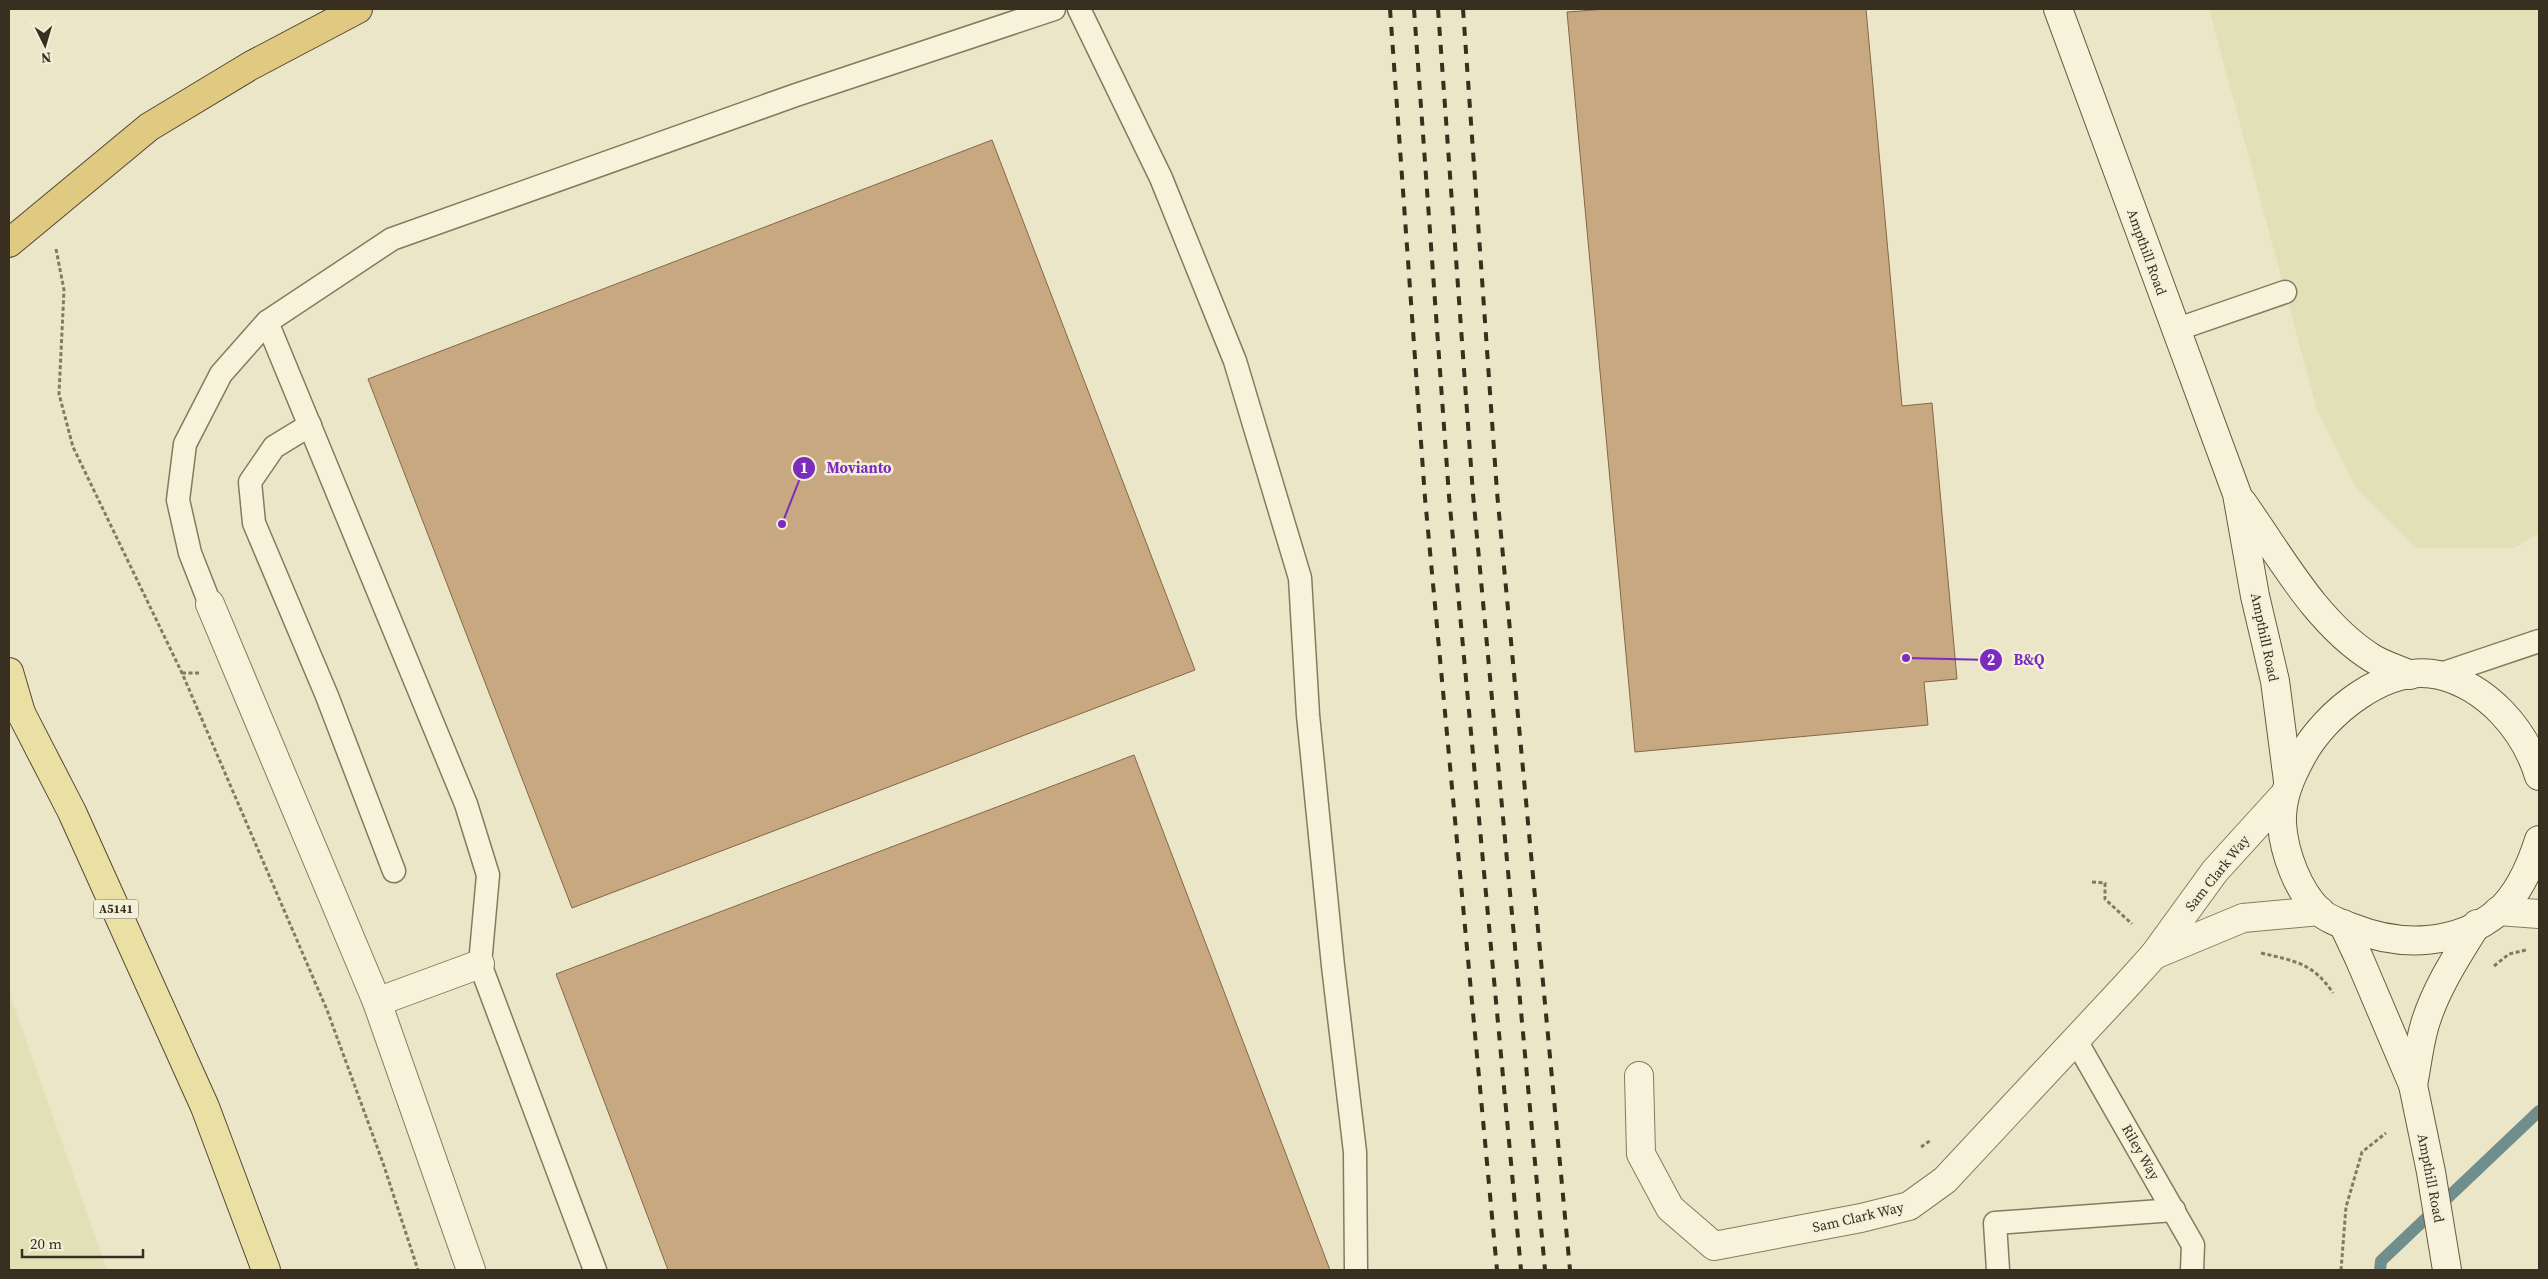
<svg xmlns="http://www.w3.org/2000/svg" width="2548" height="1279" viewBox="0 0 2548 1279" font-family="'Source Serif 4',serif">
<rect width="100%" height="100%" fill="#ece6c8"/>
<g fill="#e1e0b6">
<path d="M2209,9h330v524l-24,15h-100l-60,-62 -38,-76z"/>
<path d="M9,992l98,278h-98z"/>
</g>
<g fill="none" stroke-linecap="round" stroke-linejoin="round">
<path stroke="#708e8b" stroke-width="12" d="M2380,1270l1,-9 158,-150"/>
</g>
<g fill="#c7a880" stroke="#846846">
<path d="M1607,9h259l36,397 30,-3 25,276 -33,3 4,43 -293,27 -68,-740z"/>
<path d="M992,140l203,530 -623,238 -204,-529z"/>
<path d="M1134,755l196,515h-662l-112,-296z"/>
</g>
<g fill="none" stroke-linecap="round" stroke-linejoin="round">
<defs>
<g id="service">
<path d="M1079,9l82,169 74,183 65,217 8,137 25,251 22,186 1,118"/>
<path d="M2175,330l110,-38"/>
<path d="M310,425l-36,22 -24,35 4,41 73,173 67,175"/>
<path d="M210,604l-20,-51 -12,-53 7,-56 36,-70 46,-52"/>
<path d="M2438,675l101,-34"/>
<path d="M2075,1039l118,206 -1,25"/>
<path d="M595,1270l-115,-306 8,-89 -22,-71 -199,-482 125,-83 404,-144 258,-86"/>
<path d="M1998,1270l-3,-47 179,-13"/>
</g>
<g id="minor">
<path d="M210,604l167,398 94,268"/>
<path d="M2498,911l41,3"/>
<path d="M2154,955l89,-37 77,-7"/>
<path d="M377,1002l103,-38"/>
<path d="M1639,1076l2,78 29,54 44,38 147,-28 48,-12 36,-26 181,-194 28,-31 61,-84 69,-76"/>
</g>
<g id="secondary">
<path d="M2058,9l179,485 18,102 20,85 13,100"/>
<path d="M2242,502c38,53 73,120 130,156 11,7 26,11 38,17"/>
<path d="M2539,776c-14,-46 -51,-89 -100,-101 -52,-12 -114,38 -137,81 -12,22 -21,42 -20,68 2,29 16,67 37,87 8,8 23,13 34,17 47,19 104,18 145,-16 21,-18 33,-47 41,-72"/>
<path d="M2343,924l16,34 54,127 18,87 16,98"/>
<path d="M2413,1085c4,-20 6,-41 12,-61 11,-36 32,-68 52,-100"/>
</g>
<g id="primary">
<path d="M9,672l12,41"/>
<path d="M9,698l12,15 51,99 133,295 61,163"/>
</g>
<path id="trunk" d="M9,243l140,-116 101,-61 108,-57"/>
</defs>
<use href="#service" stroke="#867a5e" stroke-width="25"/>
<use href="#minor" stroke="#867a5e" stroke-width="30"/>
<use href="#secondary" stroke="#685b41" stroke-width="30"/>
<use href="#primary" stroke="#554732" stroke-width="30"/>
<use href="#trunk" stroke="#554732" stroke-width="30"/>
<g stroke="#867a5e" stroke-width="3" stroke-dasharray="4 2.5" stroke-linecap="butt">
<path d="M56,249l8,41 -5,104 14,53 109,226 145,337 56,153 35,107"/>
<path d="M182,673h19"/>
<path d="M2092,882l13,1v16l27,25"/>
<path d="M2261,953c34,8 52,10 72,40"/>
<path d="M2494,966l15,-12 17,-4"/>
<path d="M1921,1147l10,-7"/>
<path d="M2341,1270l5,-63 16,-55 24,-19"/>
</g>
<use href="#service" stroke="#f7f3db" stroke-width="22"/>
<use href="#minor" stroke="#f7f3db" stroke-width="28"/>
<use href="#secondary" stroke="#f7f3db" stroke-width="28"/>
<use href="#primary" stroke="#ebe0a3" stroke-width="28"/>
<use href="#trunk" stroke="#e0c981" stroke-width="28"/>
<g stroke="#382f21" stroke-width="4" stroke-dasharray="9 9" stroke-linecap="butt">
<path d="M1390,9l35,489 72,772"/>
<path d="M1414,9l35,487 72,774"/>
<path d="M1438,9l35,485 72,776"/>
<path d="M1463,9l34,483 73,778"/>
</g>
</g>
<g text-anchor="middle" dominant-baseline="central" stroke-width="5" stroke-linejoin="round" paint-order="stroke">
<rect fill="#f3f0d7" stroke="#706958" stroke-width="1" x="93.5" y="899.5" width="45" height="19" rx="4"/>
<g font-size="12" font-weight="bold" fill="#382f21">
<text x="116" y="909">A5141</text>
</g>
<g font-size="14" fill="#382f21" stroke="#f3f0d7">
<text transform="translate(2147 252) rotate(70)">Ampthill Road</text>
<text transform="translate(2265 637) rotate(78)">Ampthill Road</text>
<text transform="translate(2217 873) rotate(-51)">Sam Clark Way</text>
<text transform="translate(2141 1152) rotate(60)">Riley Way</text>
<text transform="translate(2431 1178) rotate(79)">Ampthill Road</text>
<text transform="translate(1858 1217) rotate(-13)">Sam Clark Way</text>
</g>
</g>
<path fill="none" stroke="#7b2cbf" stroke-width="2" d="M782 524L804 468M1906 658L1991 660"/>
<g fill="#7b2cbf" stroke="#f3f0d7" stroke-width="2">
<circle cx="782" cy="524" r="5"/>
<circle cx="1906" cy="658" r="5"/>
<circle cx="804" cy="468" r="12"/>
<circle cx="1991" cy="660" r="12"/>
</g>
<g font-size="15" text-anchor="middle" font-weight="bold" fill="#fff">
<text x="804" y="473">1</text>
<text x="1991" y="665">2</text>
</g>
<g font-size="15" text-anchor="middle" font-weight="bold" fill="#7b2cbf" stroke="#f3f0d7" stroke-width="5" stroke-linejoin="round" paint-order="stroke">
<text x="859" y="473">Movianto</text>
<text x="2029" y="665">B&amp;Q</text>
</g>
<rect width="2548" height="1279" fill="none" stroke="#382f21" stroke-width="20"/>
<g transform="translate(45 45) rotate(175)" stroke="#f3f0d7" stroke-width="4" paint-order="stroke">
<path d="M0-4L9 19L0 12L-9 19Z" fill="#382f21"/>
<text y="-8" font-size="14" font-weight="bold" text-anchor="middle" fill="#382f21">N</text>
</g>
<path d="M22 1249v8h121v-8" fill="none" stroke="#382f21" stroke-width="2.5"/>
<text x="30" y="1249" font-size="15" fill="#382f21" stroke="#f3f0d7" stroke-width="4" paint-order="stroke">20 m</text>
</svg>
